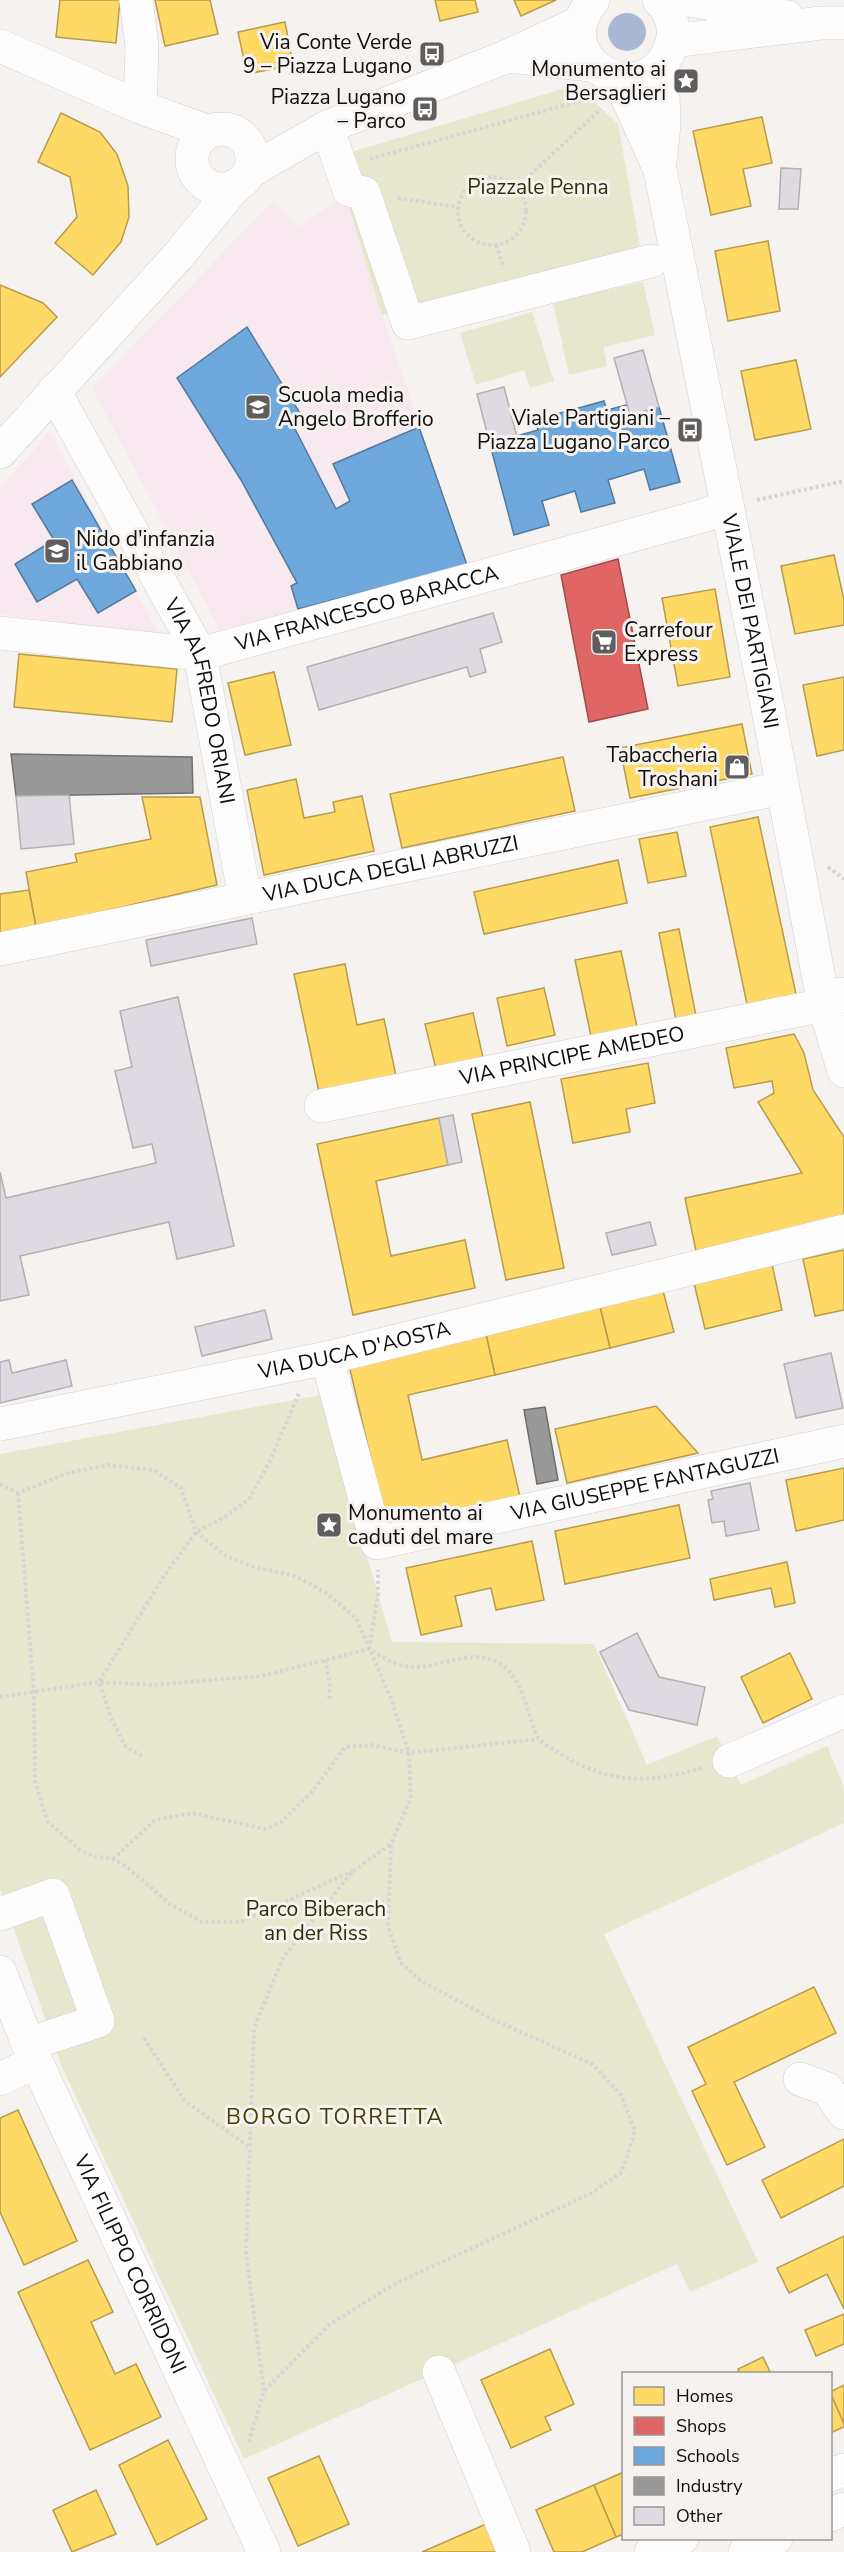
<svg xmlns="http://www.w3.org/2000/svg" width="844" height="2552" viewBox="0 0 844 2552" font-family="'Nunito Sans',sans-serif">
<rect width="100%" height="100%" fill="#f5f2f0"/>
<g fill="#f7e9ef">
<path d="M345,195l37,120 85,250 -247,65 -128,-242 182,-188 24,28z"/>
<path d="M50,432l109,203 -159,-21v-126z"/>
</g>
<g fill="#e7e7ce">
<path d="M576,85l42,39 23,128 -259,63 -37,-120 -14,-37z"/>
<path d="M643,282l12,53 -52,12 4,19 -38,9 -16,-73z"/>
<path d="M532,312l22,69 -24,7 -6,-18 -48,15 -16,-52z"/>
<path d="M320,1395l72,247 202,2 53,121 70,-29 24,49 86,-39 17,41v36l-240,111 154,328 -68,30 -13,-28 -433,195 -182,-392 -62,-178v-435z"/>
</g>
<circle fill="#aab9d3" cx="627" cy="32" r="19"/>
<g fill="#ffd966" stroke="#b79c4b" stroke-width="1.5">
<path d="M60,0h60l-4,43 -60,-6z"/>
<path d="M155,0h55l8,34 -53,12z"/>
<path d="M435,0h40l3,12 -38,9z"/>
<path d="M514,0h42l-35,16z"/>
<path d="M285,22l8,43 -46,9 -9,-42z"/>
<path d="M61,113l39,19 17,22 11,32 1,31 -8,25 -28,33 -38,-32 22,-26 -7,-40 -32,-15z"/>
<path d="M762,117l10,46 -29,6 8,37 -40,9 -18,-84z"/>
<path d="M768,241l12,70 -52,10 -13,-70z"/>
<path d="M0,285l43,18 14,14 -57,60z"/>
<path d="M796,360l15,69 -56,11 -14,-69z"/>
<path d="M834,555l10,45v25l-49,9 -14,-68z"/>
<path d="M715,589l15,88 -52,9 -16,-88z"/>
<path d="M19,654l158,15 -5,53 -158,-15z"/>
<path d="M274,672l17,73 -46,10 -17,-72z"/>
<path d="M844,677v73l-27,6 -14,-71z"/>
<path d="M742,724l10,50 -122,24 -10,-50z"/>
<path d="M563,757l12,54 -173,37 -12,-54z"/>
<path d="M296,779l8,39 31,-6 -2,-10 29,-6 12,55 -110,24 -17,-85z"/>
<path d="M142,797h58l17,88 -181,42 -10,-55 51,-10 -2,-8 76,-15z"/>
<path d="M758,817l39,182 -49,10 -38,-182z"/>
<path d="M677,832l9,44 -38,7 -9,-44z"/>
<path d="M618,860l9,43 -143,31 -10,-42z"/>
<path d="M29,890l7,37 -36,8v-41z"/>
<path d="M679,929l17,87 -20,4 -17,-87z"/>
<path d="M621,951l16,76 -46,9 -16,-76z"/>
<path d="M345,964l12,61 27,-6 12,57 -77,16 -25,-118z"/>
<path d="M544,988l11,47 -48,11 -10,-48z"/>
<path d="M473,1013l11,49 -47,11 -12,-49z"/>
<path d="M794,1034l10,19 9,37 31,47v82l-148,32 -11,-53 117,-25 -44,-71 16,-9 -2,-12 -38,7 -8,-40z"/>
<path d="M648,1063l7,40 -29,6 4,23 -57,11 -12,-64z"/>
<path d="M530,1102l34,166 -58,12 -34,-166z"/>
<path d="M439,1118l9,47 -72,16 15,75 74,-16 10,48 -122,27 -36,-171z"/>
<path d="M844,1250v60l-29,6 -12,-57z"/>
<path d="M772,1264l10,46 -77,19 -11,-46z"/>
<path d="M663,1291l11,41 -64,16 -10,-41z"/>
<path d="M600,1307l10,41 -115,27 -9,-41z"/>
<path d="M486,1334l9,41 -87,20 14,65 85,-20 13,57 -133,31 -38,-163z"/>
<path d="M656,1406l42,47 -131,30 -12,-54z"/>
<path d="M844,1468v52l-48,11 -10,-51z"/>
<path d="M679,1505l11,53 -125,26 -10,-53z"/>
<path d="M532,1541l12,59 -48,10 -5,-22 -36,8 7,30 -41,9 -15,-67z"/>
<path d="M787,1562l8,41 -20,4 -4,-19 -57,12 -4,-21z"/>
<path d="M790,1653l22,46 -49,24 -22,-46z"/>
<path d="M814,1987l22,46 -102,49 31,65 -38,18 -35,-74 14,-7 -18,-37z"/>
<path d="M18,2110l59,131 -53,24 -24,-53v-94z"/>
<path d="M844,2139v47l-63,32 -19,-38z"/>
<path d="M844,2236v73l-17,-35 -38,19 -12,-25z"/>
<path d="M88,2260l25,52 -22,10 24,52 21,-10 25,53 -71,33 -72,-158z"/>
<path d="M844,2314v30l-28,12 -11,-26z"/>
<path d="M550,2349l24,55 -29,13 6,13 -40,18 -30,-68z"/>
<path d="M763,2357l8,17h-31l-2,-5z"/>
<path d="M844,2385v39l-14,-32z"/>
<path d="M830,2392l14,32v3l-14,6z"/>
<path d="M168,2440l39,79 -50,26 -38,-80z"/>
<path d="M319,2456l30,68 -51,22 -30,-68z"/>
<path d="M624,2472v62l-8,3 -22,-52z"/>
<path d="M594,2485l22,52 -34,15h-28l-18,-42z"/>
<path d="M96,2490l20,44 -44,18 -19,-42z"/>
<path d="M493,2521l14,31h-85z"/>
</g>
<path fill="#e06666" stroke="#a14c4b" stroke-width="1.5" d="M618,559l30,150 -59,13 -28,-147z"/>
<g fill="#6fa8dc" stroke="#527a9e" stroke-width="1.5">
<path d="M247,327l53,86 -9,8 45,88 14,-8 -17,-37 86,-37 48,138 -169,44 -7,-23 6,-3 -56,-103 -64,-102z"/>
<path d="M604,401l3,9 20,-5 3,10 29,-8 21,75 -30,8 -6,-21 -36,11 7,23 -34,9 -6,-21 -33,10 7,24 -35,10 -22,-83 27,-7 -2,-9 21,-6 -3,-10z"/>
<path d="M72,480l64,111 -38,22 -21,-34 -40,23 -22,-38 39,-24 -22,-36z"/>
</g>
<g fill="#999" stroke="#706f6f" stroke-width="1.5">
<path d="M11,754l181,3 1,36 -177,3z"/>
<path d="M545,1407l13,73 -21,4 -13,-74z"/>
</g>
<g fill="#dfdae2" stroke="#b2b1b1" stroke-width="1.5">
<path d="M781,168l20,1 -3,40h-19z"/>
<path d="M643,350l16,57 -29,8 -16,-57z"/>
<path d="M504,387l15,58 -27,7 -15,-58z"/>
<path d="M493,613l9,29 -22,7 6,23 -16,5 -3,-10 -148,43 -12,-43z"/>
<path d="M69,795l5,49 -53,5 -5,-53z"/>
<path d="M252,918l5,26 -106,22 -5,-26z"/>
<path d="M178,997l56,249 -57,13 -8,-37 -149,34 9,39 -29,6v-129l6,26 150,-35 -4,-19 -19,4 -18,-77 17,-4 -12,-56z"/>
<path d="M453,1115l9,47 -14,3 -9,-47z"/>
<path d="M650,1222l6,23 -44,10 -6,-22z"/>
<path d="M265,1310l7,29 -70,17 -7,-29z"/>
<path d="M831,1353l12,55 -47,10 -12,-54z"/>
<path d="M9,1360l3,13 54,-13 6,26 -72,17v-41z"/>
<path d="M750,1483l9,47 -33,6 -2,-15 -12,2 -4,-23 5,-1 -2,-8z"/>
<path d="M637,1633l22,44 46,10 -8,38 -68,-15 -29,-58z"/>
</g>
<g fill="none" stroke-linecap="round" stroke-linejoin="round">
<defs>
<g id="minor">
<path d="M136,0l6,46 -2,61"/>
<path d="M593,0c-52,65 63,119 80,38 2,-12 -4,-29 -14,-38"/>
<path d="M690,0l97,17"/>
<path d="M672,41l149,-18h23"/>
<path d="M0,46l140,61 69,25"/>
<path d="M508,56l83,9"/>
<path id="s1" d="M619,79l41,91 108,539 56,296 20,66"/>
<path d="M327,127l22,63 15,3 44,130 243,-62"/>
<circle cx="222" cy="159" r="30"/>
<path d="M660,162l4,-37 -2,-62"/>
<path d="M249,172l78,-45 181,-71 73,-34"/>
<path id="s2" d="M54,391l146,263 45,244"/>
<path d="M0,452l178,-196 58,-71"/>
<path id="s3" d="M0,633l200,21 502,-138 25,-9"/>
<path id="s4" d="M0,949l782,-161"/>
<path id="s5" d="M321,1106l503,-101 18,-11"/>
<path id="s6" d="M327,1358l50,185 467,-102"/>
<path id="s7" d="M0,1424l327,-66 517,-127"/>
<path d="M729,1761l115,-50"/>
<path d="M0,1914l53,-19 45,126 -70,23"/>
<path id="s8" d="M0,1972l28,72 236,508"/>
<path d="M0,2079l36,-17"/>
<path d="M800,2079l27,10 17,24"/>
<path d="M439,2372l75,180"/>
</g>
<g id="major">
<path d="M830,2475l14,-5"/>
<path d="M830,2515l14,-6"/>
<path d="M651,2552l31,-14"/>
<path d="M745,2552l31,-14"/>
</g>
</defs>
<use href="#minor" stroke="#d2cfce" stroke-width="34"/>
<use href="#major" stroke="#d2cfce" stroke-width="34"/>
<g stroke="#d6d5d5" stroke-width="4" stroke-dasharray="3 3" stroke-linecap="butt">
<path d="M370,159l221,-61"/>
<circle cx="492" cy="211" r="34"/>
<path d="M517,187l84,-78"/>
<path d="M398,198l60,9"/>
<path d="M496,245l8,23"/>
<path d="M757,500l87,-19"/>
<path d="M828,867l16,12"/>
<path d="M0,1484l18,9 50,-20 40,-8 46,5 27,18 15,44 30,24 28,11 41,9 30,16 31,26 34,78 19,57 2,45 -20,46 -3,83 13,36 20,18 73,39 98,44 29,31 14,36 -13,41 -32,22 -194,89 -67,42 -65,66 -16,54"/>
<path d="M18,1493l16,200 1,88 12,40 33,29 16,7 17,2 14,8 43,37 32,18h38l113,-51"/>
<path d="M369,1649l9,-54v-25"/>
<path d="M325,1660l5,23 -1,18"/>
<path d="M0,1697l99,-15 54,3 108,-9 108,-27c12,7 27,17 41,18 27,2 56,-17 82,-7 31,11 33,50 45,76 3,7 15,12 21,16 48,32 90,32 144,16"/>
<path d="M142,1756l-16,-9 -14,-27 -13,-38 65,-106 32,-44 29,-15 24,-18 21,-38 29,-68"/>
<path d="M113,1859l42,-39 37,-7 73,16 16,-7 32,-31 32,-44 26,-2 38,8 129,-14"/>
<path d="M144,2038l41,63 64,46"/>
<path d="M264,2391l-18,-138 8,-225 29,-70 70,-87 38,-27"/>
</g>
<use href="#minor" stroke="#fefdfd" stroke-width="33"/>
<use href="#major" stroke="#fefdfd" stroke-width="33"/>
</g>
<defs>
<symbol id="bus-square" viewBox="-11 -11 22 22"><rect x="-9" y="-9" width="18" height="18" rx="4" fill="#605e5c" stroke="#f6f2ef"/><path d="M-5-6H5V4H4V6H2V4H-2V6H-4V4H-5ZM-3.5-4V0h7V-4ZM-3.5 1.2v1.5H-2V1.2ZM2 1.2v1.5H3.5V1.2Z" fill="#fff"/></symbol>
<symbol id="sight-square" viewBox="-11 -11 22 22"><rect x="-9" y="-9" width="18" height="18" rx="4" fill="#605e5c" stroke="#f6f2ef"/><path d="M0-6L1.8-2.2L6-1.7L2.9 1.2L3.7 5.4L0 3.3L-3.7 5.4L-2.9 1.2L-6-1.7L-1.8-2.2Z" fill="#fff"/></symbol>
<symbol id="school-square" viewBox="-11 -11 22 22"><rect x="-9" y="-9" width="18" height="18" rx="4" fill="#605e5c" stroke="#f6f2ef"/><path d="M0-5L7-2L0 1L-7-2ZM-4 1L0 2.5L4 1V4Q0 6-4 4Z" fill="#fff"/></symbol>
<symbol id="supermarket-square" viewBox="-11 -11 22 22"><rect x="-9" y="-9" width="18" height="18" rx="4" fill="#605e5c" stroke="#f6f2ef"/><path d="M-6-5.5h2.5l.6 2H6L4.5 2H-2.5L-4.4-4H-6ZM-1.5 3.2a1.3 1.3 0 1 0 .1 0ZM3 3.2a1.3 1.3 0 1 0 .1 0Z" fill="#fff"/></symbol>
<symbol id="shop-square" viewBox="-11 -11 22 22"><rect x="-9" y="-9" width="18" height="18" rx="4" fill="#605e5c" stroke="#f6f2ef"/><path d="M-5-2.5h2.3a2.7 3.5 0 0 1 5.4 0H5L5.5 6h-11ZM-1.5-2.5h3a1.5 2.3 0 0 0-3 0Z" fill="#fff"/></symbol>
</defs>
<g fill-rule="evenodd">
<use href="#bus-square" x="417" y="39" width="30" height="30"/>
<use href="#sight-square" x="671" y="66" width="30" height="30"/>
<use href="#bus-square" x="410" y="94" width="30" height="30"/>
<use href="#school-square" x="243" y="392" width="30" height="30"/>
<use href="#bus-square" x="675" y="415" width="30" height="30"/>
<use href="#school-square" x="42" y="536" width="30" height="30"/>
<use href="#supermarket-square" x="589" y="627" width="30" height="30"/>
<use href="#shop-square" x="722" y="752" width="30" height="30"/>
<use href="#sight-square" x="314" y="1510" width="30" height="30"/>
</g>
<g text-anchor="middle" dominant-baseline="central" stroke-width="6" stroke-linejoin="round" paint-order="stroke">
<g font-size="21" fill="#0f0e0d" stroke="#f6f2ef" text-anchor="end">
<text x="412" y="42">Via Conte Verde<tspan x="412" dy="24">9 – Piazza Lugano</tspan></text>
<text x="666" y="69">Monumento ai<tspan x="666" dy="24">Bersaglieri</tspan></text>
<text x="406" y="97">Piazza Lugano<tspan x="406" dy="24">– Parco</tspan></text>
<text x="278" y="395" text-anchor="start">Scuola media<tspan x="278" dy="24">Angelo Brofferio</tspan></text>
<text x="670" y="418">Viale Partigiani –<tspan x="670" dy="24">Piazza Lugano Parco</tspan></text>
<text x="76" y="539" text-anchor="start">Nido d'infanzia<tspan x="76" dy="24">il Gabbiano</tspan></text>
<text x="624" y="630" text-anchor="start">Carrefour<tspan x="624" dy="24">Express</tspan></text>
<text x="718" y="755">Tabaccheria<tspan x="718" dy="24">Troshani</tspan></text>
<text x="348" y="1513" text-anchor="start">Monumento ai<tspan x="348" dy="24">caduti del mare</tspan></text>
</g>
<g font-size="21" fill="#2d2e08" stroke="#f6f2ef">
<text x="538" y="187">Piazzale Penna</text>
<text x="316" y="1909">Parco Biberach<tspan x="316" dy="24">an der Riss</tspan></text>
</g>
<g font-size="21" fill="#0f0e0d" stroke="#f6f2ef">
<text stroke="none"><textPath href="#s3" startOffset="374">VIA FRANCESCO BARACCA</textPath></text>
<text stroke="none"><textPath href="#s1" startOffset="560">VIALE DEI PARTIGIANI</textPath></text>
<text stroke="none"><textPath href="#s2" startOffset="346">VIA ALFREDO ORIANI</textPath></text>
<text stroke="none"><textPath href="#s4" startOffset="399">VIA DUCA DEGLI ABRUZZI</textPath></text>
<text stroke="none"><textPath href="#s5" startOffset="256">VIA PRINCIPE AMEDEO</textPath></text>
<text stroke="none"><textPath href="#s7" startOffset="362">VIA DUCA D'AOSTA</textPath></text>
<text stroke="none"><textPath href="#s6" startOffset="466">VIA GIUSEPPE FANTAGUZZI</textPath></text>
<text stroke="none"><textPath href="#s8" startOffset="320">VIA FILIPPO CORRIDONI</textPath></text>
</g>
<g font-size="22" letter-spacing="1.5" fill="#444000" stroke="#f6f2ef">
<text x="335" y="2117">BORGO TORRETTA</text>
</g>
</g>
<rect x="622" y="2372" width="210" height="168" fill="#f6f2ef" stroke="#9a9795" stroke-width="1.5"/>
<rect x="634" y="2387" width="30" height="18" fill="#ffd966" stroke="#9a9795" stroke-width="1.5"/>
<text x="676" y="2402" font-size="18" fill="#0f0e0d">Homes</text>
<rect x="634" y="2417" width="30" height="18" fill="#e06666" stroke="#9a9795" stroke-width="1.5"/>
<text x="676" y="2432" font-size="18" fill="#0f0e0d">Shops</text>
<rect x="634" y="2447" width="30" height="18" fill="#6fa8dc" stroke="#9a9795" stroke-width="1.5"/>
<text x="676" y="2462" font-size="18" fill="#0f0e0d">Schools</text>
<rect x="634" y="2477" width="30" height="18" fill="#999999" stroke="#9a9795" stroke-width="1.5"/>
<text x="676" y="2492" font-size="18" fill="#0f0e0d">Industry</text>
<rect x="634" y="2507" width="30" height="18" fill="#dfdae2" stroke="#9a9795" stroke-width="1.5"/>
<text x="676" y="2522" font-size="18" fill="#0f0e0d">Other</text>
</svg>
